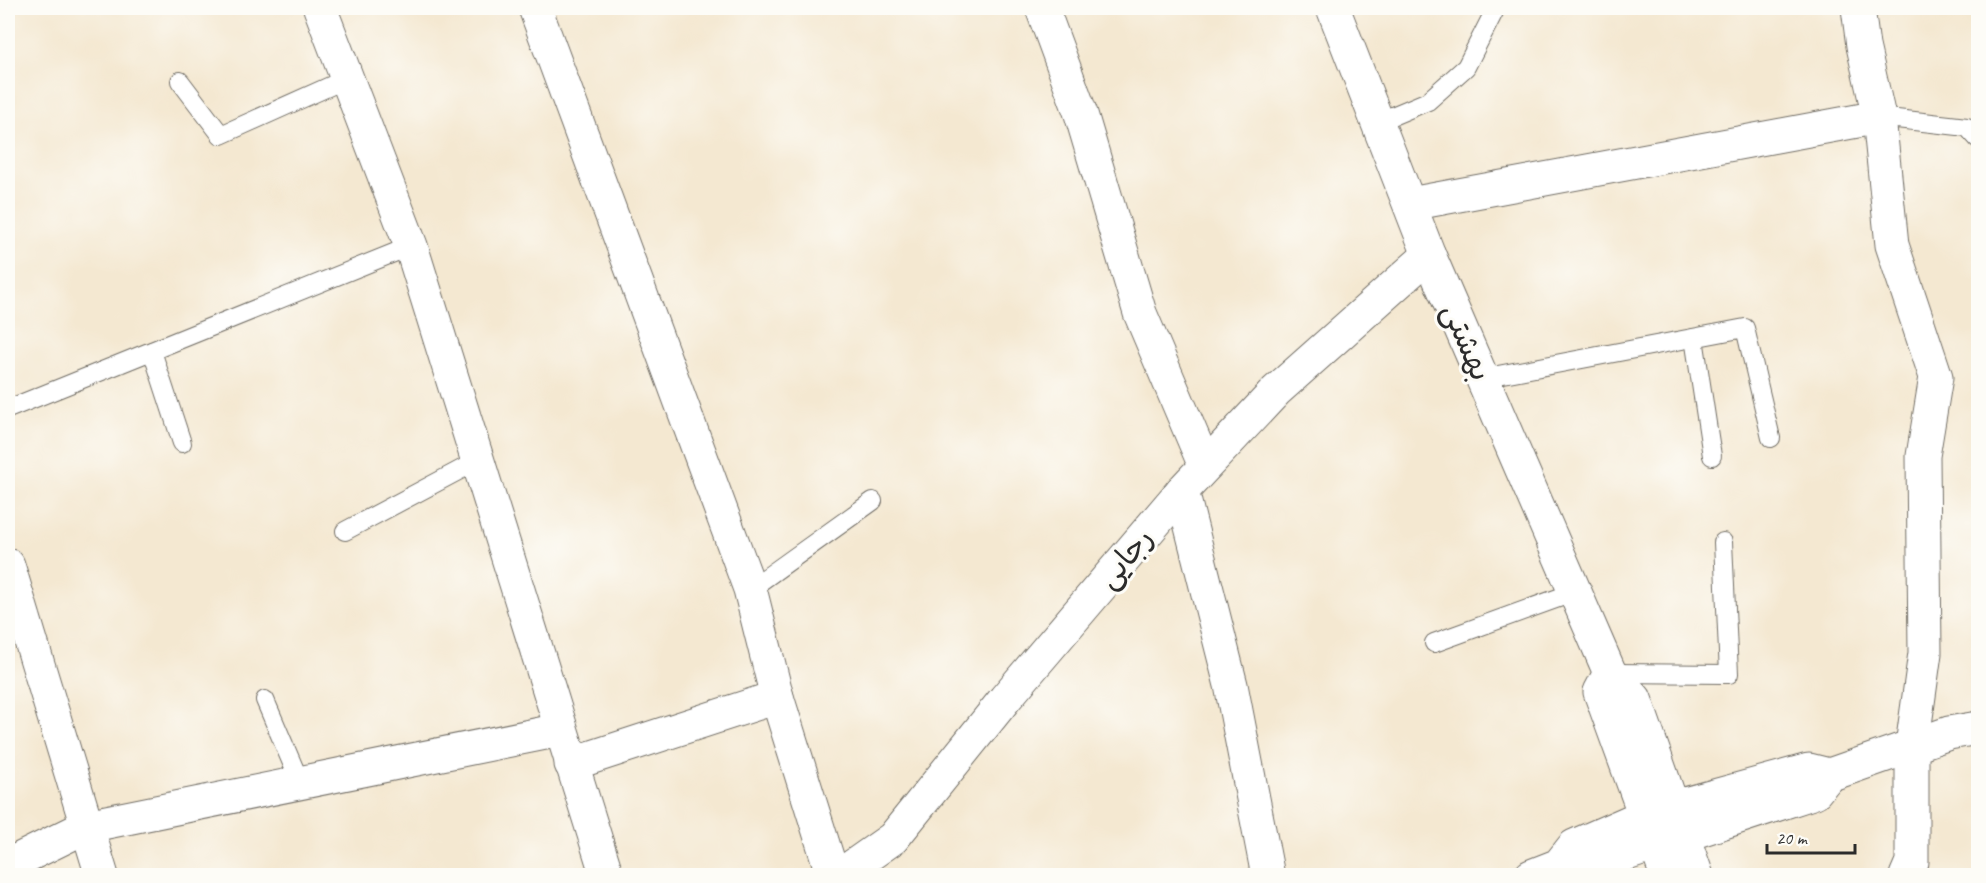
<svg xmlns="http://www.w3.org/2000/svg" width="1986" height="883" viewBox="0 0 1986 883" font-family="Caveat,'Playpen Sans Arabic',sans-serif">
<rect width="100%" height="100%" fill="#fdfcf7"/>
<filter id="ink" filterUnits="userSpaceOnUse"><feTurbulence type="fractalNoise" baseFrequency=".0167" numOctaves="2"/><feDisplacementMap in="SourceGraphic" scale="12" xChannelSelector="R" yChannelSelector="G"/><feConvolveMatrix kernelMatrix="1 2 1 2 8 2 1 2 1" color-interpolation-filters="sRGB"/></filter>
<filter id="wash" filterUnits="userSpaceOnUse"><feTurbulence type="fractalNoise" baseFrequency=".008" numOctaves="4" result="noise"/><feDisplacementMap in="SourceGraphic" scale="24" xChannelSelector="R" yChannelSelector="G"/><feGaussianBlur stdDeviation="1.35" result="paint"/><feColorMatrix in="noise" values="0 0 0 0 0 0 0 0 0 0 0 0 0 0 0 0 0 1.4 0 .05"/><feComposite in="paint" operator="in"/></filter>
<g filter="url(#wash)">
<rect width="100%" height="100%" fill="#f4e8d1"/>
</g>
<g filter="url(#ink)">
<g fill="none" stroke-linecap="round" stroke-linejoin="round">
<defs>
<g id="lane">
<path d="M180,81l41,54 127,-57"/>
<path d="M1879,117l88,10 11,12"/>
<path d="M1378,122l50,-21 38,-34 30,-59"/>
<path d="M1694,338l18,118"/>
<path d="M152,351l30,92"/>
<path d="M1482,378l263,-50 26,110"/>
<path d="M8,409l403,-163"/>
<path d="M345,531l132,-70"/>
<path d="M750,589l123,-88"/>
<path d="M1434,643l141,-51"/>
<path d="M1611,673l118,1 -6,-132"/>
<path d="M265,700l35,82"/>
</g>
<g id="street">
<path d="M320,8l91,238 196,630"/>
<path d="M535,8l215,581 27,108 56,179"/>
<path d="M1042,8l39,106 59,199 65,153"/>
<path d="M1858,8l5,38 16,71 13,128 44,132 -13,79 2,197 -13,93v116l-6,14"/>
<path d="M1410,204l469,-87"/>
<path d="M1182,491l49,194 37,191"/>
<path d="M8,565l94,311"/>
<path d="M571,764l206,-67"/>
<path d="M1829,775l120,-42 29,-5"/>
<path d="M8,865l79,-39 473,-96"/>
<path d="M1531,876l28,-11 15,-19 71,-31 164,-45 20,5 -14,17 -237,78 -19,-5"/>
</g>
<g id="secondary">
<path d="M1333,8l96,247 181,418 25,26 62,177"/>
<path d="M1610,673l-10,19 67,184"/>
<path d="M839,876l54,-38 112,-139 177,-208 94,-100 153,-136"/>
</g>
</defs>
<use href="#lane" stroke="#716d65" stroke-width="20"/>
<use href="#street" stroke="#716d65" stroke-width="35"/>
<use href="#secondary" stroke="#716d65" stroke-width="35"/>
<use href="#lane" stroke="#fff" stroke-width="18"/>
<use href="#street" stroke="#fff" stroke-width="33"/>
<use href="#secondary" stroke="#fff" stroke-width="33"/>
</g>
</g>
<g text-anchor="middle" dominant-baseline="central" stroke-width="6" stroke-linejoin="round" paint-order="stroke">
<g font-size="30" fill="#2b2b2b" stroke="#fdfcf7">
<text transform="translate(1467 342) rotate(67)">بهشتی</text>
<text transform="translate(1125 558) rotate(-50)">رجایی</text>
</g>
</g>
<rect width="1986" height="883" fill="none" stroke="#fdfcf7" stroke-width="30"/>
<path d="M1767 844v9h88v-9" fill="none" stroke="#2b2b2b" stroke-width="3"/>
<text x="1776" y="844" font-size="18" fill="#2b2b2b" stroke="#fdfcf7" stroke-width="4.5" paint-order="stroke">20 m</text>
</svg>
